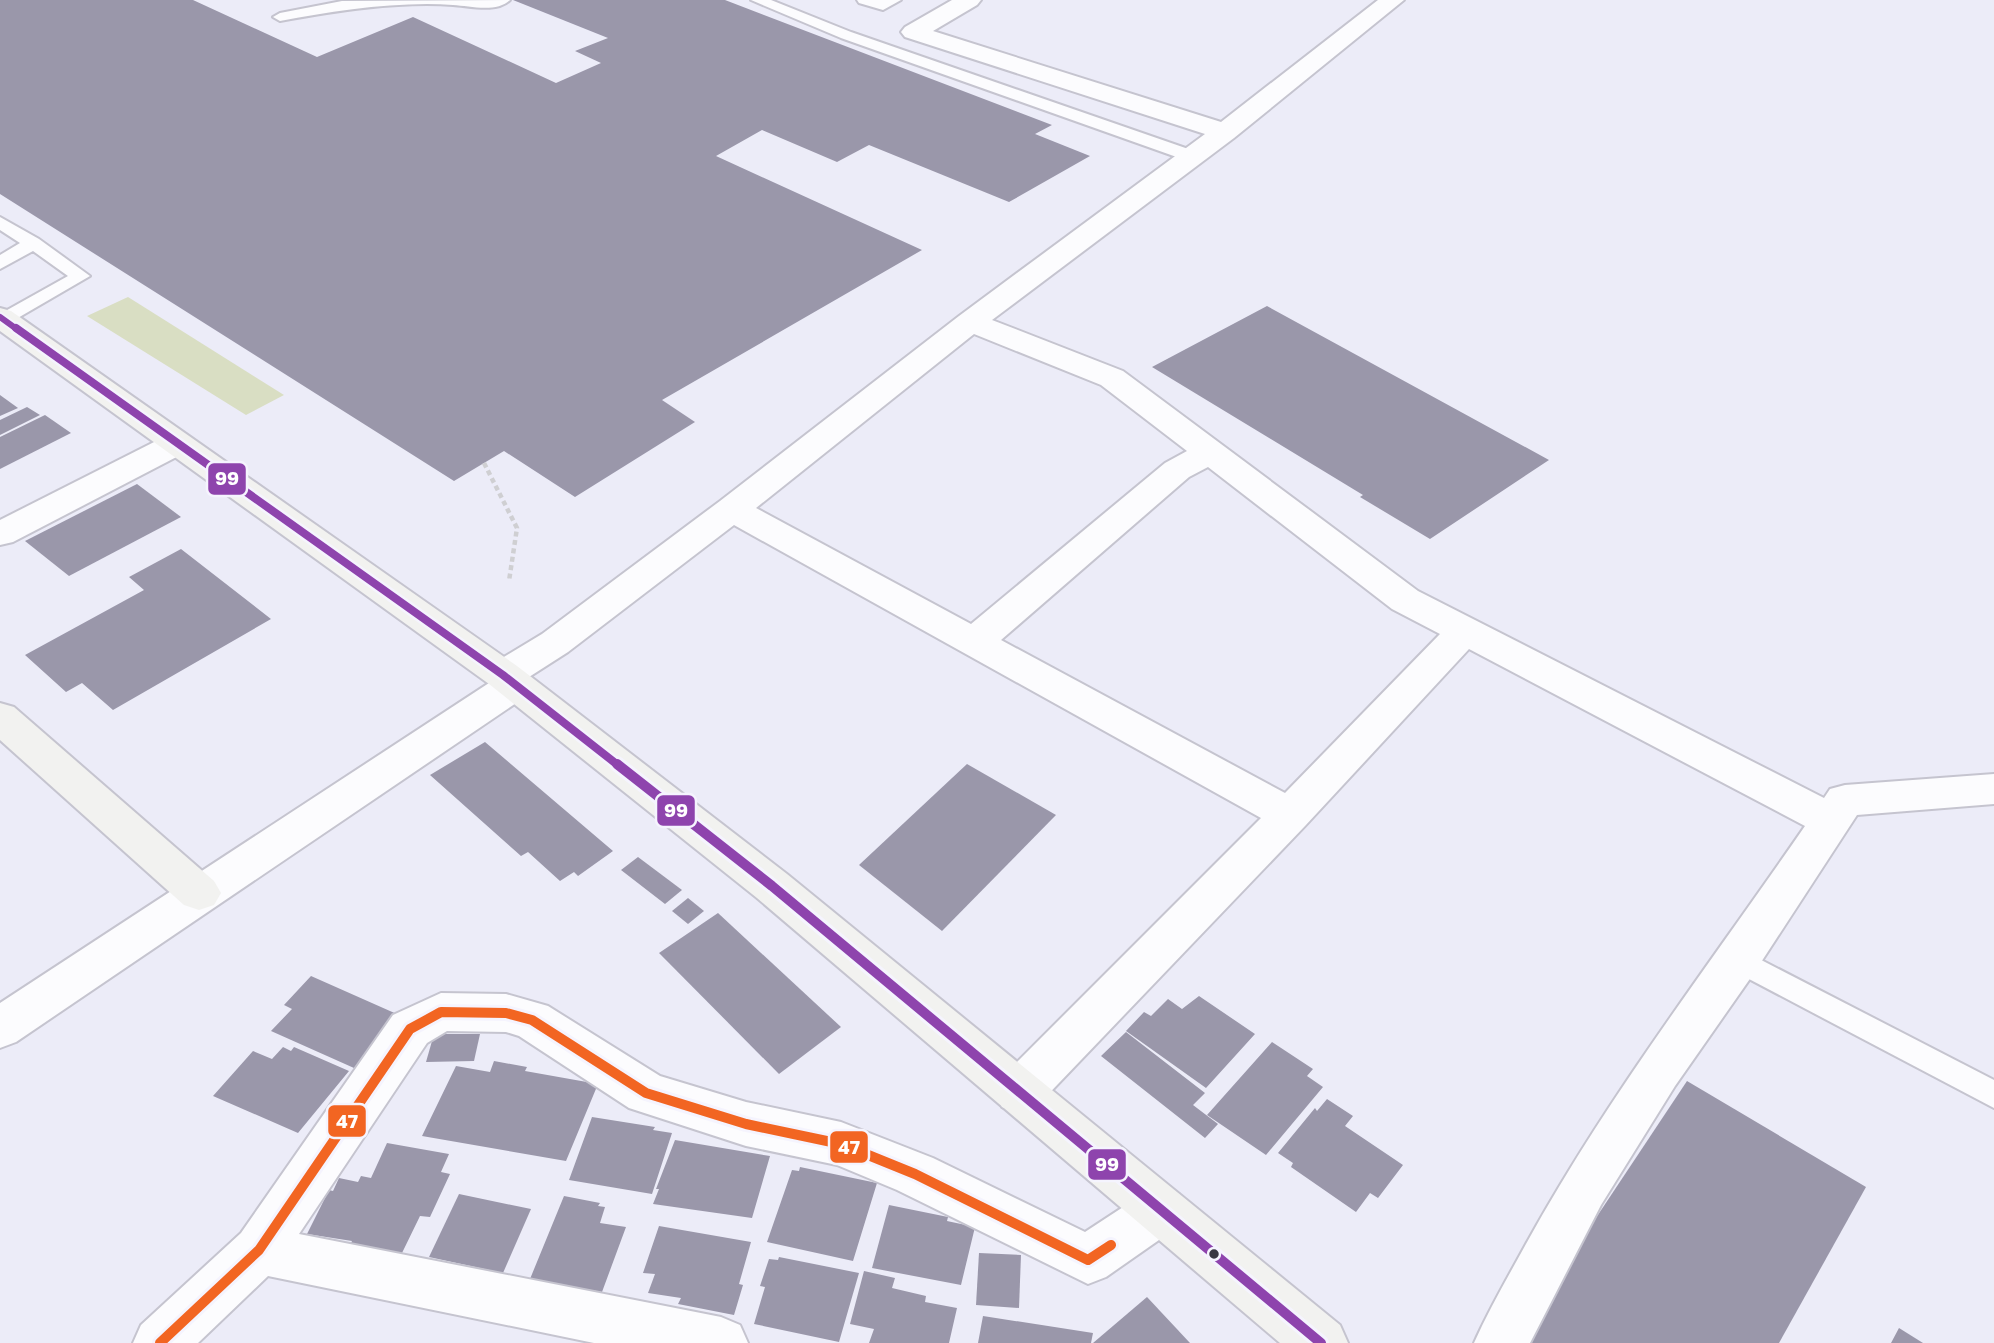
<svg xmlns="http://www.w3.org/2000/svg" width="1994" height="1343" viewBox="0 0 1994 1343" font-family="'Golos Text',sans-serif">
<rect width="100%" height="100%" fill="#ececf8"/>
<path fill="#d9dec3" d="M128,297l156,98 -38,20 -159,-99z"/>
<g fill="#9a97aa">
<path d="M0,0h193l124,57 96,-40 143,66 45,-20 -26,-12 33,-13 -95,-38h212l327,125 -17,9 55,22 -81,46 -140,-57 -32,17 -75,-32 -46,26 206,94 -260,150 33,22 -120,75 -71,-46 -50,30 -454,-287z"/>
<path d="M1267,306l282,154 -119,79 -70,-42 3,-2 -211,-128z"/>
<path d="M0,395l18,13 -18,8z"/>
<path d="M27,407l13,8 -40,20v-15z"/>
<path d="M45,415l26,18 -71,36v-32z"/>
<path d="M137,484l44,33 -112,59 -44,-35z"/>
<path d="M181,549l90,70 -158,91 -31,-27 -16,9 -41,-37 119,-65 -15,-13z"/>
<path d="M485,742l128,109 -35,25 -4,-4 -14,9 -32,-29 -7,4 -91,-81z"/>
<path d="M967,764l89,51 -114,116 -83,-66z"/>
<path d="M638,857l44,33 -17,14 -44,-34z"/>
<path d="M688,898l16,13 -16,13 -16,-13z"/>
<path d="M718,913l123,114 -62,47 -120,-121z"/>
<path d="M311,976l88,39 -45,53 -83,-37 21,-22 -8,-4z"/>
<path d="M1199,996l56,38 -49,54 -80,-57 18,-19 7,4 17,-17 14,10z"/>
<path d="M1126,1032l79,61 -12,12 25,19 -13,14 -104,-82z"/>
<path d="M434,1034h46l-6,27 -48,1z"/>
<path d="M1272,1042l41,27 -6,7 16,11 -57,68 -59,-40z"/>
<path d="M283,1047l8,4 3,-4 55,24 -51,62 -85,-37 40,-45 19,8z"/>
<path d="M494,1061l33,6 -2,4 73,13 -32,77 -144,-25 34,-70 34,6z"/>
<path d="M1687,1081l179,106 -87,156h-256l-7,-5z"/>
<path d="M1327,1099l26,17 -8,10 58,39 -25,33 -8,-5 -14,19 -65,-45 2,-4 -15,-10 37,-45 2,3z"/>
<path d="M592,1117l63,10 -2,3 19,3 -20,61 -83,-14z"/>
<path d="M675,1140l95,16 -18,62 -99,-14 6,-15h-3z"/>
<path d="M387,1143l62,11 -8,18 9,2 -20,43 -10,-1 -18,37 -52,-8 2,-4 -45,-7 22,-44 4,1 6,-13 19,4 3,-6 10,2z"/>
<path d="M800,1167l77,16 -24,78 -86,-19 25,-72 7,1z"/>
<path d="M459,1194l72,15 -28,64 -74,-16z"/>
<path d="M564,1196l36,7 -2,3 7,1 -5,16 26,4 -24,65 -72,-13z"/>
<path d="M889,1205l59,12 -1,4 28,6 -14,58 -89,-17z"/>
<path d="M659,1226l92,16 -12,42 4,1 -9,30 -56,-11 3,-6 -33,-5 7,-19 -12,-1z"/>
<path d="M979,1253l42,2 -2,53 -43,-3z"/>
<path d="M779,1257l80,16 -20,69 -85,-18 11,-37 -5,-1 9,-27 9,1z"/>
<path d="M864,1271l31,7 -3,10 34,8 -1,6 32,6 -8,35h-80l5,-14 -24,-5z"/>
<path d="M1147,1297l43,46h-97z"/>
<path d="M983,1316l110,17 -2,10h-113z"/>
<path d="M1899,1328l24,15h-32z"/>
</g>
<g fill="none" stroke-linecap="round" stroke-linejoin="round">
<defs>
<g id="lane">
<path d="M510,0c-13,13 -40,6 -57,5 -55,-4 -119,6 -173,16l-7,-4 7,-4 62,-12z"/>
<path d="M751,0h20l80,32 346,120 3,4 -9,5 -6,-1 -344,-122z"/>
<path d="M857,0h44l-18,10 -24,-7z"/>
<path d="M0,217l39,22 51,37 -86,50 -4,-1v-11l68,-38 -35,-25 -33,18v-14l20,-12 -20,-13z"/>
<path d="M1738,948l256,132v28l-266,-140 -4,-8 4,-8z"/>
</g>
<g id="street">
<path d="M952,0h29l-4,5 -44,26 288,91 157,-122h26l-170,138 -242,182 131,51 295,220 406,207 6,-9 15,-4 149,-11v30l-137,11 -103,158 -79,113 -74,119 -71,138h-56c15,-34 34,-66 52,-99 81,-147 184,-280 279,-418l-336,-177 -164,177 -269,281 -17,6 -17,-6 -7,-15 7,-15 259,-259 -527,-293 -166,127 -39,25 4,8 -5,10 -512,347 -16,6v-45l489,-320 -5,-8 5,-9 53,-32 178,-133 239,-185 246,-182 -300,-97 -4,-5 4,-5zM974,334l127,51 86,66 -22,12 -194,161 -215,-116zM1208,467l184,142 48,25 -155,159 -284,-153 188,-163z"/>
<path d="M176,434l12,3 5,7 -5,7 -175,91 -13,3v-25l164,-83z"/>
<path d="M441,993l65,1 42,12 112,70 86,26 95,20 92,36 152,74 58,-38 18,-7 18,7 7,16 -7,16 -73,51 -18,7 -191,-94 -60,-25 -91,-19 -117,-38 -110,-72 -13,-4 -59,-1 -20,12 -128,191 422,83 19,8 8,18h-154l-326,-67 -70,67h-65l8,-18 100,-92 152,-218z"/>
</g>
<g id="secondary">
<path d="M0,308l11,3 506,355 270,208 553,451 8,18h-68l-523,-445 -268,-214 -489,-353z"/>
<path d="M0,703l14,4 200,174 7,12 -7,12 -15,5 -15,-5 -184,-165z"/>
</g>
</defs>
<use href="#lane" stroke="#c5c4cf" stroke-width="4"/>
<use href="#street" stroke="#c5c4cf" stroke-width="4"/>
<use href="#secondary" stroke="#c5c4cf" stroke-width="4"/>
<path stroke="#cfcfd2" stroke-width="4.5" stroke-dasharray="5 3.5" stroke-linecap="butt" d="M484,463l33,65 -8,53"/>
<use href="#lane" fill="#fcfcfe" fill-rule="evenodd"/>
<use href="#street" fill="#fcfcfe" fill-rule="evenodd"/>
<use href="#secondary" fill="#f2f2f0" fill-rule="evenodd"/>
<defs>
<path id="bus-1-far2" d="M0,317l18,13"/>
<path id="bus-1-far1" d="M16,328l487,347 116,91"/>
<path id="bus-1" d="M617,764l155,122 549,457"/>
<path id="bus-2" d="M160,1343l99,-93 151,-221 31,-17 65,1 26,7 114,73 100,31 95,20 74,30 173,86 23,-15"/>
</defs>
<use href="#bus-1-far2" stroke="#f5f4fe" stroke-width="10"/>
<use href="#bus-1-far1" stroke="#f5f4fe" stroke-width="13"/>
<use href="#bus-1" stroke="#f5f4fe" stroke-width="16"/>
<use href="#bus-2" stroke="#f5f4fe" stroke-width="16"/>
<use href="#bus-1-far2" stroke="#8e44ad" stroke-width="6"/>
<use href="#bus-1-far1" stroke="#8e44ad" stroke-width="8"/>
<use href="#bus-1" stroke="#8e44ad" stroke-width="10"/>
<use href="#bus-2" stroke="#f26522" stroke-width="10"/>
</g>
<circle fill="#393842" stroke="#f5f4fe" stroke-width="2.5" cx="1214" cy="1254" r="6"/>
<g stroke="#f5f4fe" stroke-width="2.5">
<rect x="207" y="462" width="40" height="34" rx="7" fill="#8e44ad"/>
<rect x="656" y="794" width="40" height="33" rx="7" fill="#8e44ad"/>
<rect x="327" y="1104" width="40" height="34" rx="7" fill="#f26522"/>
<rect x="829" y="1130" width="40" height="34" rx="7" fill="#f26522"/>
<rect x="1087" y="1148" width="40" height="33" rx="7" fill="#8e44ad"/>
</g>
<g font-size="19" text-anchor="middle" font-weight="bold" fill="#fff">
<text x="227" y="485">99</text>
<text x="676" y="817">99</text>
<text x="347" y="1128">47</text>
<text x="849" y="1154">47</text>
<text x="1107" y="1171">99</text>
</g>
</svg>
